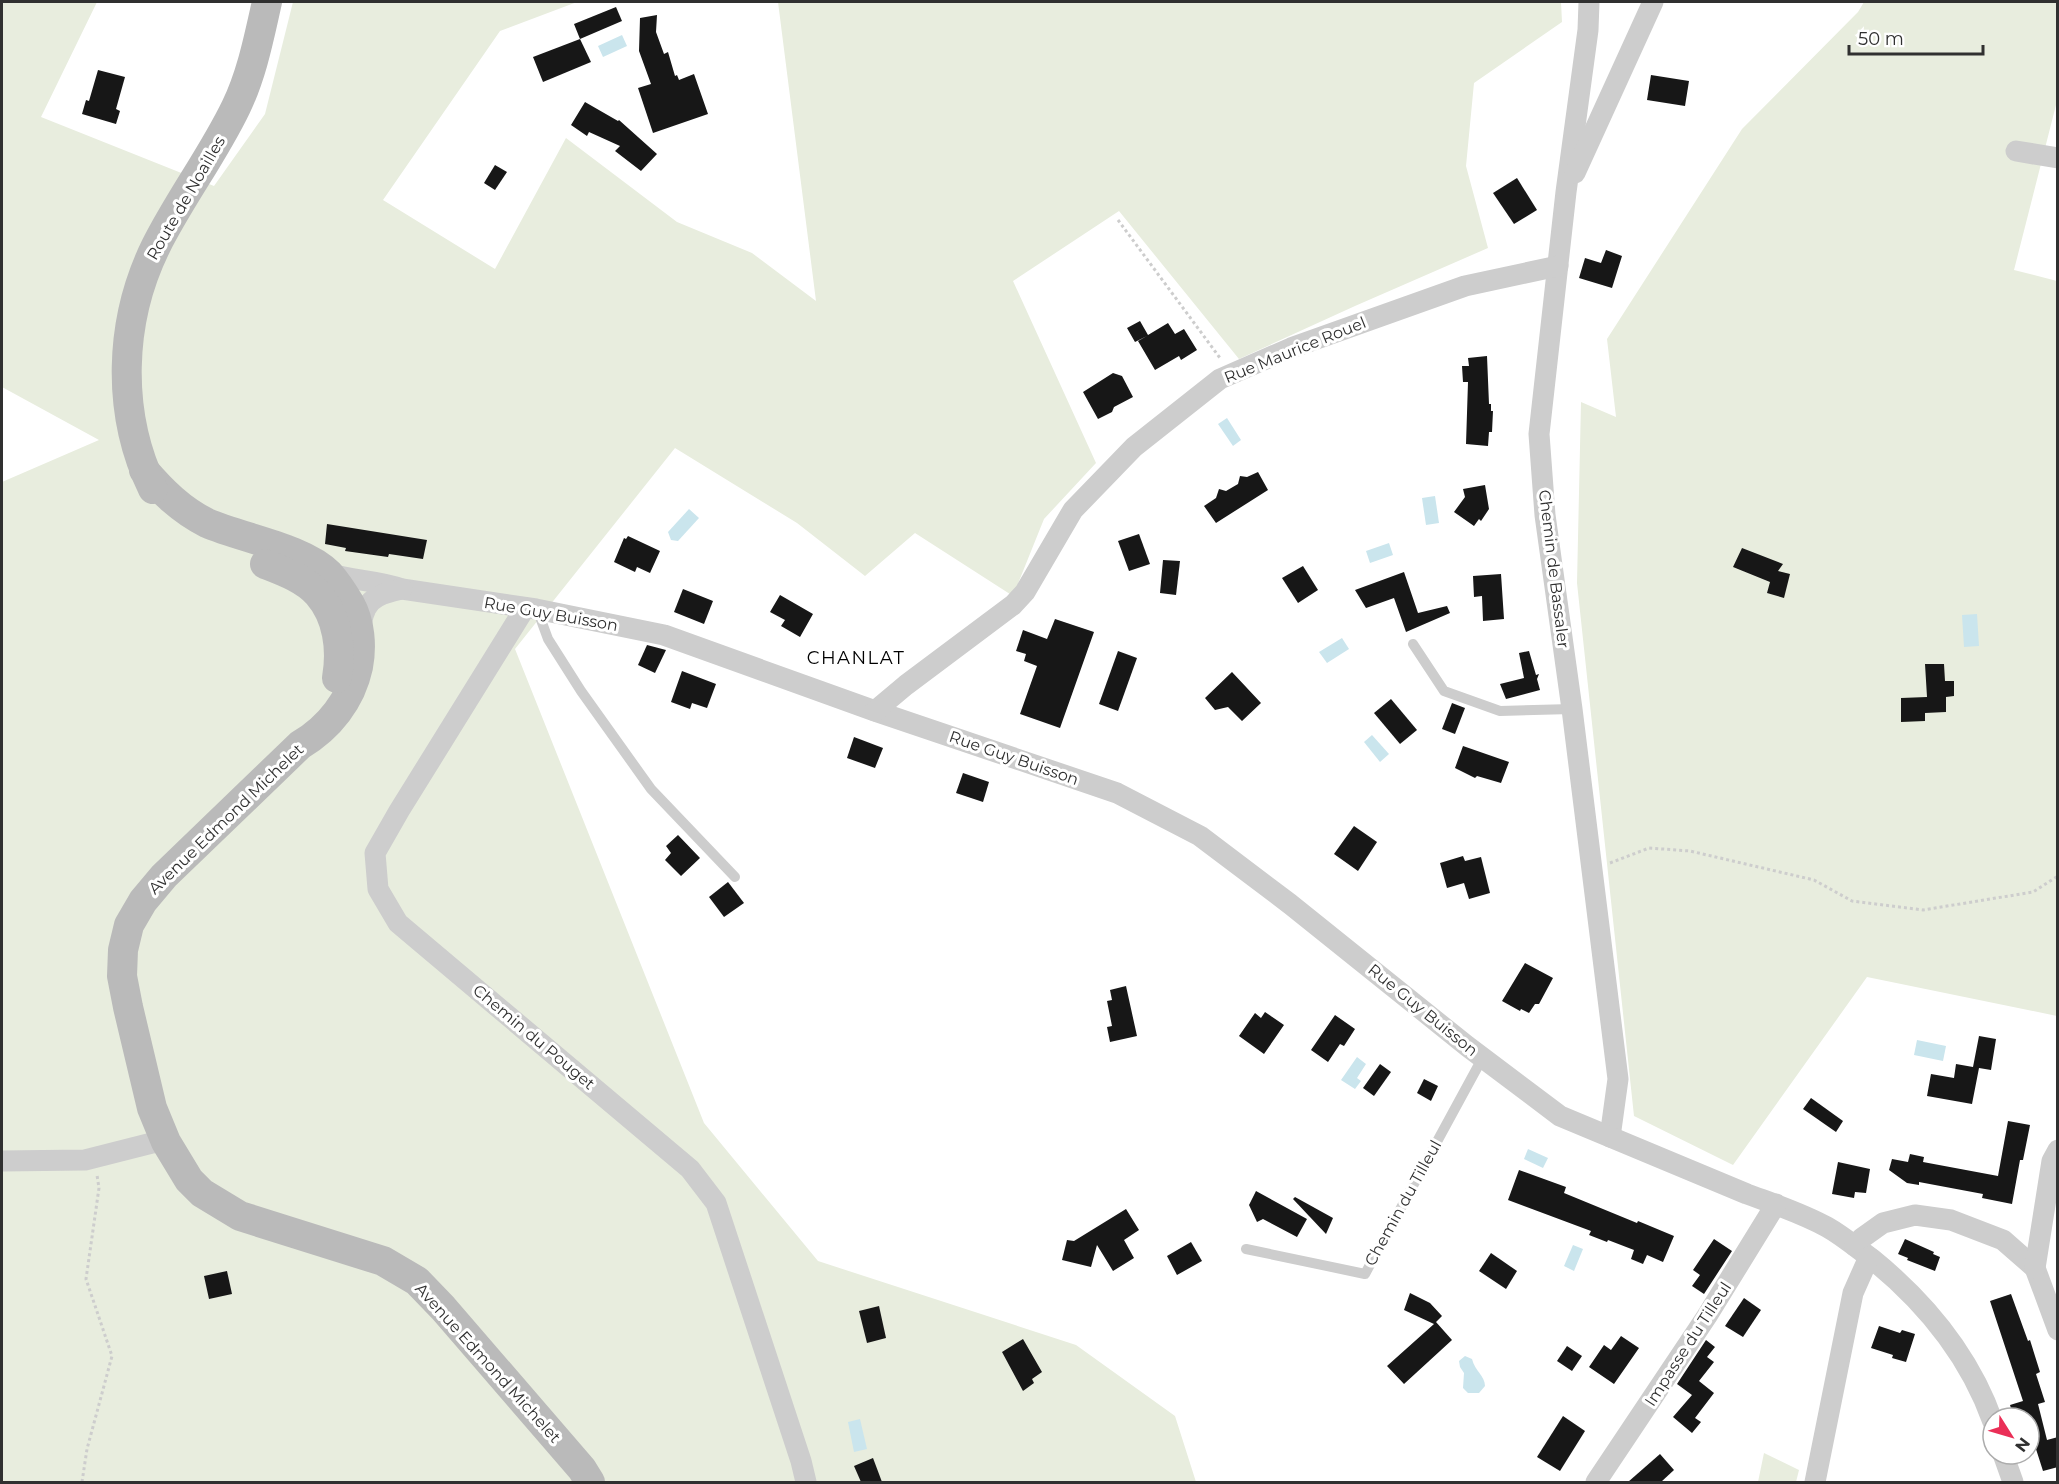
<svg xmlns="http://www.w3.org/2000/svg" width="2059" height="1484" viewBox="0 0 2059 1484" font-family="Montserrat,sans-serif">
<rect width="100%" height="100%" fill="#fff"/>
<g fill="#e8edde">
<path d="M2,2h95l-56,115 173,69 51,-72 28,-112h284l-77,29 -117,169 112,69 71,-131 111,84 75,31 64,48 -38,-299h783l1,20 -88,61 -8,83 22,82 -133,58 -116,53 -120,-148 -106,70 83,182 -52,56 -31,77 -98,-63 -50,43 -68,-53 -122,-75 -160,201 189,474 114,138 258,84 99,71 21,66h-1194v-1000l97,-42 -97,-53z"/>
<path d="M1864,2h193v99l-43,169 43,11v735l-190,-39 -134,188 -99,-49 -57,-533 4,-181 35,15 -9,-78 135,-210 116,-117z"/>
<path d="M1764,1453l35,17 -3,12h-38z"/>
</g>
<g fill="#cae5ed">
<path d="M622,35l5,11 -24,11 -5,-11z"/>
<path d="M1227,418l14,22 -8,6 -15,-22z"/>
<path d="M1435,496l4,27 -13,2 -4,-27z"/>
<path d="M689,509l10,9 -21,23 -7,-1 -3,-8z"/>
<path d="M1389,543l4,12 -23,8 -4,-12z"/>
<path d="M1977,614l2,32 -15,1 -2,-32z"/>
<path d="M1342,638l7,11 -22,14 -8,-11z"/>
<path d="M1372,735l17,19 -9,8 -16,-20z"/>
<path d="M1917,1040l29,6 -3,15 -29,-6z"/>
<path d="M1357,1057l9,7 -9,14 4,3 -6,8 -14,-9z"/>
<path d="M1528,1149l20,9 -5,10 -19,-9z"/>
<path d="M1573,1245l10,4 -9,22 -10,-5z"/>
<path d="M1465,1356l7,3c3,12 13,17 13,27l-6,7h-11l-5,-5 1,-15 -4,-6 -1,-6z"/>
<path d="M860,1419l7,30 -13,3 -6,-30z"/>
</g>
<g fill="#171717">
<path d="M616,7l6,14 -42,18 -6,-15z"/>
<path d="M657,15l-1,17 8,22 4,-2 7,24 2,-1 2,5 15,-6 14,40 -55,19 -15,-45 13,-4 -12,-33 1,-33z"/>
<path d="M580,39l11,23 -48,20 -10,-25z"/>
<path d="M98,70l27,7 -9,32 4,2 -4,13 -34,-10 4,-14 3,1z"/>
<path d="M1651,75l38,6 -4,25 -38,-6z"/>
<path d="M585,102l33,19 1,-1 38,34 -16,17 -26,-20 5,-5 -31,-14 -2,4 -16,-11z"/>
<path d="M495,165l12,7 -12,18 -11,-7z"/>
<path d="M1517,178l20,32 -23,14 -21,-31z"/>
<path d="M1606,250l16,6 -10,32 -33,-10 6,-20 16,5z"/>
<path d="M1140,321l8,14 20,-12 7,11 9,-5 13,21 -16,10 -2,-4 -24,14 -17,-29 9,-5 -12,6 -8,-14z"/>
<path d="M1487,356l2,48h2v7h2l-1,21h-3l-1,14 -22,-2 2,-62h-5l-1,-16h7l-1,-8z"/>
<path d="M1113,373l9,3 11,21 -19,10 -2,5 -14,7 -15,-27z"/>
<path d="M1258,472l10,18 -52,33 -12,-17 12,-8 3,-9 7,2 12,-7 2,-8 7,1z"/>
<path d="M1485,485l4,24 -8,12 -2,-2 -5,7 -20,-14 11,-15 -2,-8z"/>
<path d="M327,524l100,16 -4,19 -34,-5 -1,3 -43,-6 1,-3 -21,-4z"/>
<path d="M1139,534l11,30 -21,7 -11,-30z"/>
<path d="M628,536l32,15 -10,22 -13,-6 -2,5 -21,-10 10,-24 2,1z"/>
<path d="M1742,548l41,16 -5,7 12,3 -6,24 -17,-5 3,-11 -37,-15z"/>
<path d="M1163,560l17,1 -4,34 -16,-2z"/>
<path d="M1303,566l15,24 -20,13 -16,-25z"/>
<path d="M1404,572l14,41 29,-7 3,7 -44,19 -12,-34 -28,10 -11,-18z"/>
<path d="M1501,574l3,45 -21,2 -1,-25 -8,1 -1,-21z"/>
<path d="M683,589l30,12 -9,23 -30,-12z"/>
<path d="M780,595l33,19 -13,23 -19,-11 4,-6 -15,-8z"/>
<path d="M1055,619l39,13 -34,96 -40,-14 17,-48 -13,-5 2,-7 -10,-3 7,-21 24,9z"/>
<path d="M647,645l19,5 -11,23 -17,-8z"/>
<path d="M1118,651l19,7 -19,53 -19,-7z"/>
<path d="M1529,651l7,24 3,-1 -2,5 3,11 -34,9 -6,-15 24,-6 -5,-25z"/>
<path d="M1925,664h19l1,17h9v15l-8,1v15l-21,1v8l-24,1v-24l26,-1z"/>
<path d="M682,671l34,13 -9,24 -15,-5 -2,6 -19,-7z"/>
<path d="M1232,672l29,31 -19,18 -14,-14 -13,3 -10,-12z"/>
<path d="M1391,699l26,31 -17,14 -26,-31z"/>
<path d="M1452,703l13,5 -10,26 -13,-5z"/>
<path d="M854,737l29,11 -8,20 -28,-10z"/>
<path d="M1463,746l46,16 -8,21 -24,-7 -2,2 -20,-10z"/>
<path d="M963,773l26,9 -6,20 -27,-9z"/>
<path d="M1354,826l23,16 -19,29 -24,-17z"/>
<path d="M678,835l22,23 -19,18 -16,-16 6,-7 -5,-7z"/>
<path d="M1463,856l2,5 16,-4 9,36 -21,6 -5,-16 -17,5 -7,-25z"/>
<path d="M728,882l16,21 -20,14 -15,-20z"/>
<path d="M1525,963l28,15 -14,26h-4l-6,9 -8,-4 -1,2 -18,-10z"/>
<path d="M1126,986l11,50 -27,6 -3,-15 5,-1 -5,-25 5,-1 -2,-10z"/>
<path d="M1265,1012l19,13 -20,29 -25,-18 16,-23 6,5z"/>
<path d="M1335,1015l20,14 -11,17 -4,-2 -12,18 -17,-12z"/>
<path d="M1979,1036l17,3 -5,31 -12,-2 -7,36 -45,-8 4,-22 23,4 2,-14 17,3z"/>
<path d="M1380,1064l11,8 -17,24 -11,-8z"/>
<path d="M1424,1079l14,7 -7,15 -14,-8z"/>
<path d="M1811,1098l32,23 -7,11 -33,-23z"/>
<path d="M2008,1121l22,4 -7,35h-3l-8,44 -30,-6 1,-4 -64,-12v3l-12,-2 -18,-13 3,-11 16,3 2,-8 14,3 -1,5 75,14z"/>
<path d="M1838,1162l32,7 -4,24 -11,-1 -1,6 -22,-4z"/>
<path d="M1519,1170l47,17 -2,6 73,30 1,-2 36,15 -11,26 -16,-7 -4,9 -12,-5 3,-9 -26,-10 -1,2 -18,-7 2,-4 -83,-31z"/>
<path d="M1256,1191l51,28 -10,18 -34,-18 -6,3 -8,-17z"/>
<path d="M1295,1197l38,21 -7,16 -33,-35z"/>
<path d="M1126,1209l13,21 -15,10 10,18 -21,13 -16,-26 -6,22 -29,-7 5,-20 7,1z"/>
<path d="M1714,1239l18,12 -28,43 -12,-8 8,-11 -7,-5z"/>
<path d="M1905,1239l29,13 -1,2 7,3 -5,14 -28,-11 1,-2 -10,-4z"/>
<path d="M1191,1242l11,19 -25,14 -10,-19z"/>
<path d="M1491,1253l26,18 -11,18 -27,-18z"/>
<path d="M227,1271l5,23 -23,5 -5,-23z"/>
<path d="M1410,1293l20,10 12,13 -6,6 16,18 -48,44 -17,-18 47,-42 -30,-14z"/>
<path d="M2011,1294l17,47 2,-1 10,32 -4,2 9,28 -7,2 9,36 11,-3v30l-15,4 -14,-44v-9h-15l-4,-13 13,-4 -33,-100z"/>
<path d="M1744,1298l17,12 -18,27 -18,-11z"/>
<path d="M879,1306l7,32 -19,5 -8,-32z"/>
<path d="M1879,1326l21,7 2,-3 13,4 -9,28 -14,-4 1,-3 -22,-7z"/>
<path d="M1621,1336l18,12 -25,36 -25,-17 15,-22 7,5z"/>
<path d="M1023,1339l19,33 -10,7 2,4 -11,8 -21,-39z"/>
<path d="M1706,1340l9,7 -8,10 7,5 -15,19 15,12 -19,25 6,4 -9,11 -19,-16 19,-22 -15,-11z"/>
<path d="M1567,1346l15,10 -10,15 -15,-10z"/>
<path d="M1563,1416l22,15 -25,40 -23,-14z"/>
<path d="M1660,1454l14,16 -13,12h-33z"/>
<path d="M873,1458l9,24h-21l-7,-16z"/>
</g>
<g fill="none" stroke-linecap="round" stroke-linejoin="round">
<g stroke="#cdcdcd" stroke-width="3" stroke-dasharray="3 3" stroke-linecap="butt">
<path d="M1118,220l102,138"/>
<path d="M1610,863l39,-15 41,3 124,29 38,21 71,9 110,-18 25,-16"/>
<path d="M82,1482l5,-33 25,-93 -26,-77 13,-91 -2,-13"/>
</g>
<g stroke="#cdcdcd" stroke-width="10">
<path d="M537,609l11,30 33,52 70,98 84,88"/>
<path d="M1413,644l31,47 56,20 72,-2"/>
<path d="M1246,1249l119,25 118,-217"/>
</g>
<g stroke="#cdcdcd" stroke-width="21">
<path d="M1589,2l-1,28 -22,162 -27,242 6,81 27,194 46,370 -8,58"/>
<path d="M2016,151l42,7"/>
<path d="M1575,173l78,-171"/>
<path d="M328,573c24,8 50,7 74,16l134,20 128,26 211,76 242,82 83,43 90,68 177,142 93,70 187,78c27,10 55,19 80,33 16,9 30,21 45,32 53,43 98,98 121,163"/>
<path d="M525,608l-126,203 -24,42 3,36 20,34 292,246 26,34 85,258 5,21"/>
<path d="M360,633c3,-31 12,-38 42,-44"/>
<path d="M875,711l31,-26 107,-80 12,-13 48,-82 61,-63 86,-68 71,-31 174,-62 93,-20"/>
<path d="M2,1161l83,-1 67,-17 14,-1"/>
<path d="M1855,1246l7,-8 21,-15 32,-8 36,5 52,20 32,28 23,62"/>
<path d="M2035,1268l17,-107 6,-11"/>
<path d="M2003,1454l10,28"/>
<path d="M1596,1482l111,-166 69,-112"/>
<path d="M1815,1482l38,-189 16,-36"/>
</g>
<g stroke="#bababa" stroke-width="30">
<path d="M144,470c18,21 37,40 63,53 34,15 97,25 122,51 8,9 15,20 21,30 10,18 12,42 8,63 -7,33 -29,61 -58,78l-136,131 -21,25 -14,24 -6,25 -1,26 6,31 24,101 14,34 23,38 13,13 38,23 143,45 34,20 26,27 139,161 8,13"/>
<path d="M153,489c-37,-76 -34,-168 3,-243 24,-48 57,-91 80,-139 16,-33 23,-70 31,-105"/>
<path d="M265,564c18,7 40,15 53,30 20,23 24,55 19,84"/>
</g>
</g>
<g text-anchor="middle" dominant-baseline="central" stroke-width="6" stroke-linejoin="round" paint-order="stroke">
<g font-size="16" fill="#303030" stroke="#fff">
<text transform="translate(186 198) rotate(-60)">Route de Noailles</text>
<text transform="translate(1295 350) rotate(-22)">Rue Maurice Rouel</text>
<text transform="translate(1554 569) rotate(83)">Chemin de Bassaler</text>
<text transform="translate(551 614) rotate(10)">Rue Guy Buisson</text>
<text transform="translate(1014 758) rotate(19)">Rue Guy Buisson</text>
<text transform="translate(226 819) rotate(-44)">Avenue Edmond Michelet</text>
<text transform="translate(1423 1010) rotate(39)">Rue Guy Buisson</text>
<text transform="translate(534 1037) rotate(40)">Chemin du Pouget</text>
<text transform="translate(1403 1203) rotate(-61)">Chemin du Tilleul</text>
<text transform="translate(1688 1344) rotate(-57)">Impasse du Tilleul</text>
<text transform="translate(488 1363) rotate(48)">Avenue Edmond Michelet</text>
</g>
<g font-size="18" letter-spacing="1.5" fill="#000" stroke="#fff">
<text x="856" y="658">CHANLAT</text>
</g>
</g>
<rect width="2059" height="1484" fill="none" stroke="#303030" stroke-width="6"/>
<g transform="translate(2011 1436) rotate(127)"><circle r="28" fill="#ffffff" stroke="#acacac" stroke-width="1.5"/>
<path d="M0-4.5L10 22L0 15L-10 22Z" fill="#ea2f57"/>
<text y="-9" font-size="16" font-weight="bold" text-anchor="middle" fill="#303030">N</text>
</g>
<path d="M1849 45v9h134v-9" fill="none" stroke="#303030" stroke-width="3"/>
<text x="1858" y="45" font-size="18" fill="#303030" stroke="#ffffff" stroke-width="4.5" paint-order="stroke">50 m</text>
</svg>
